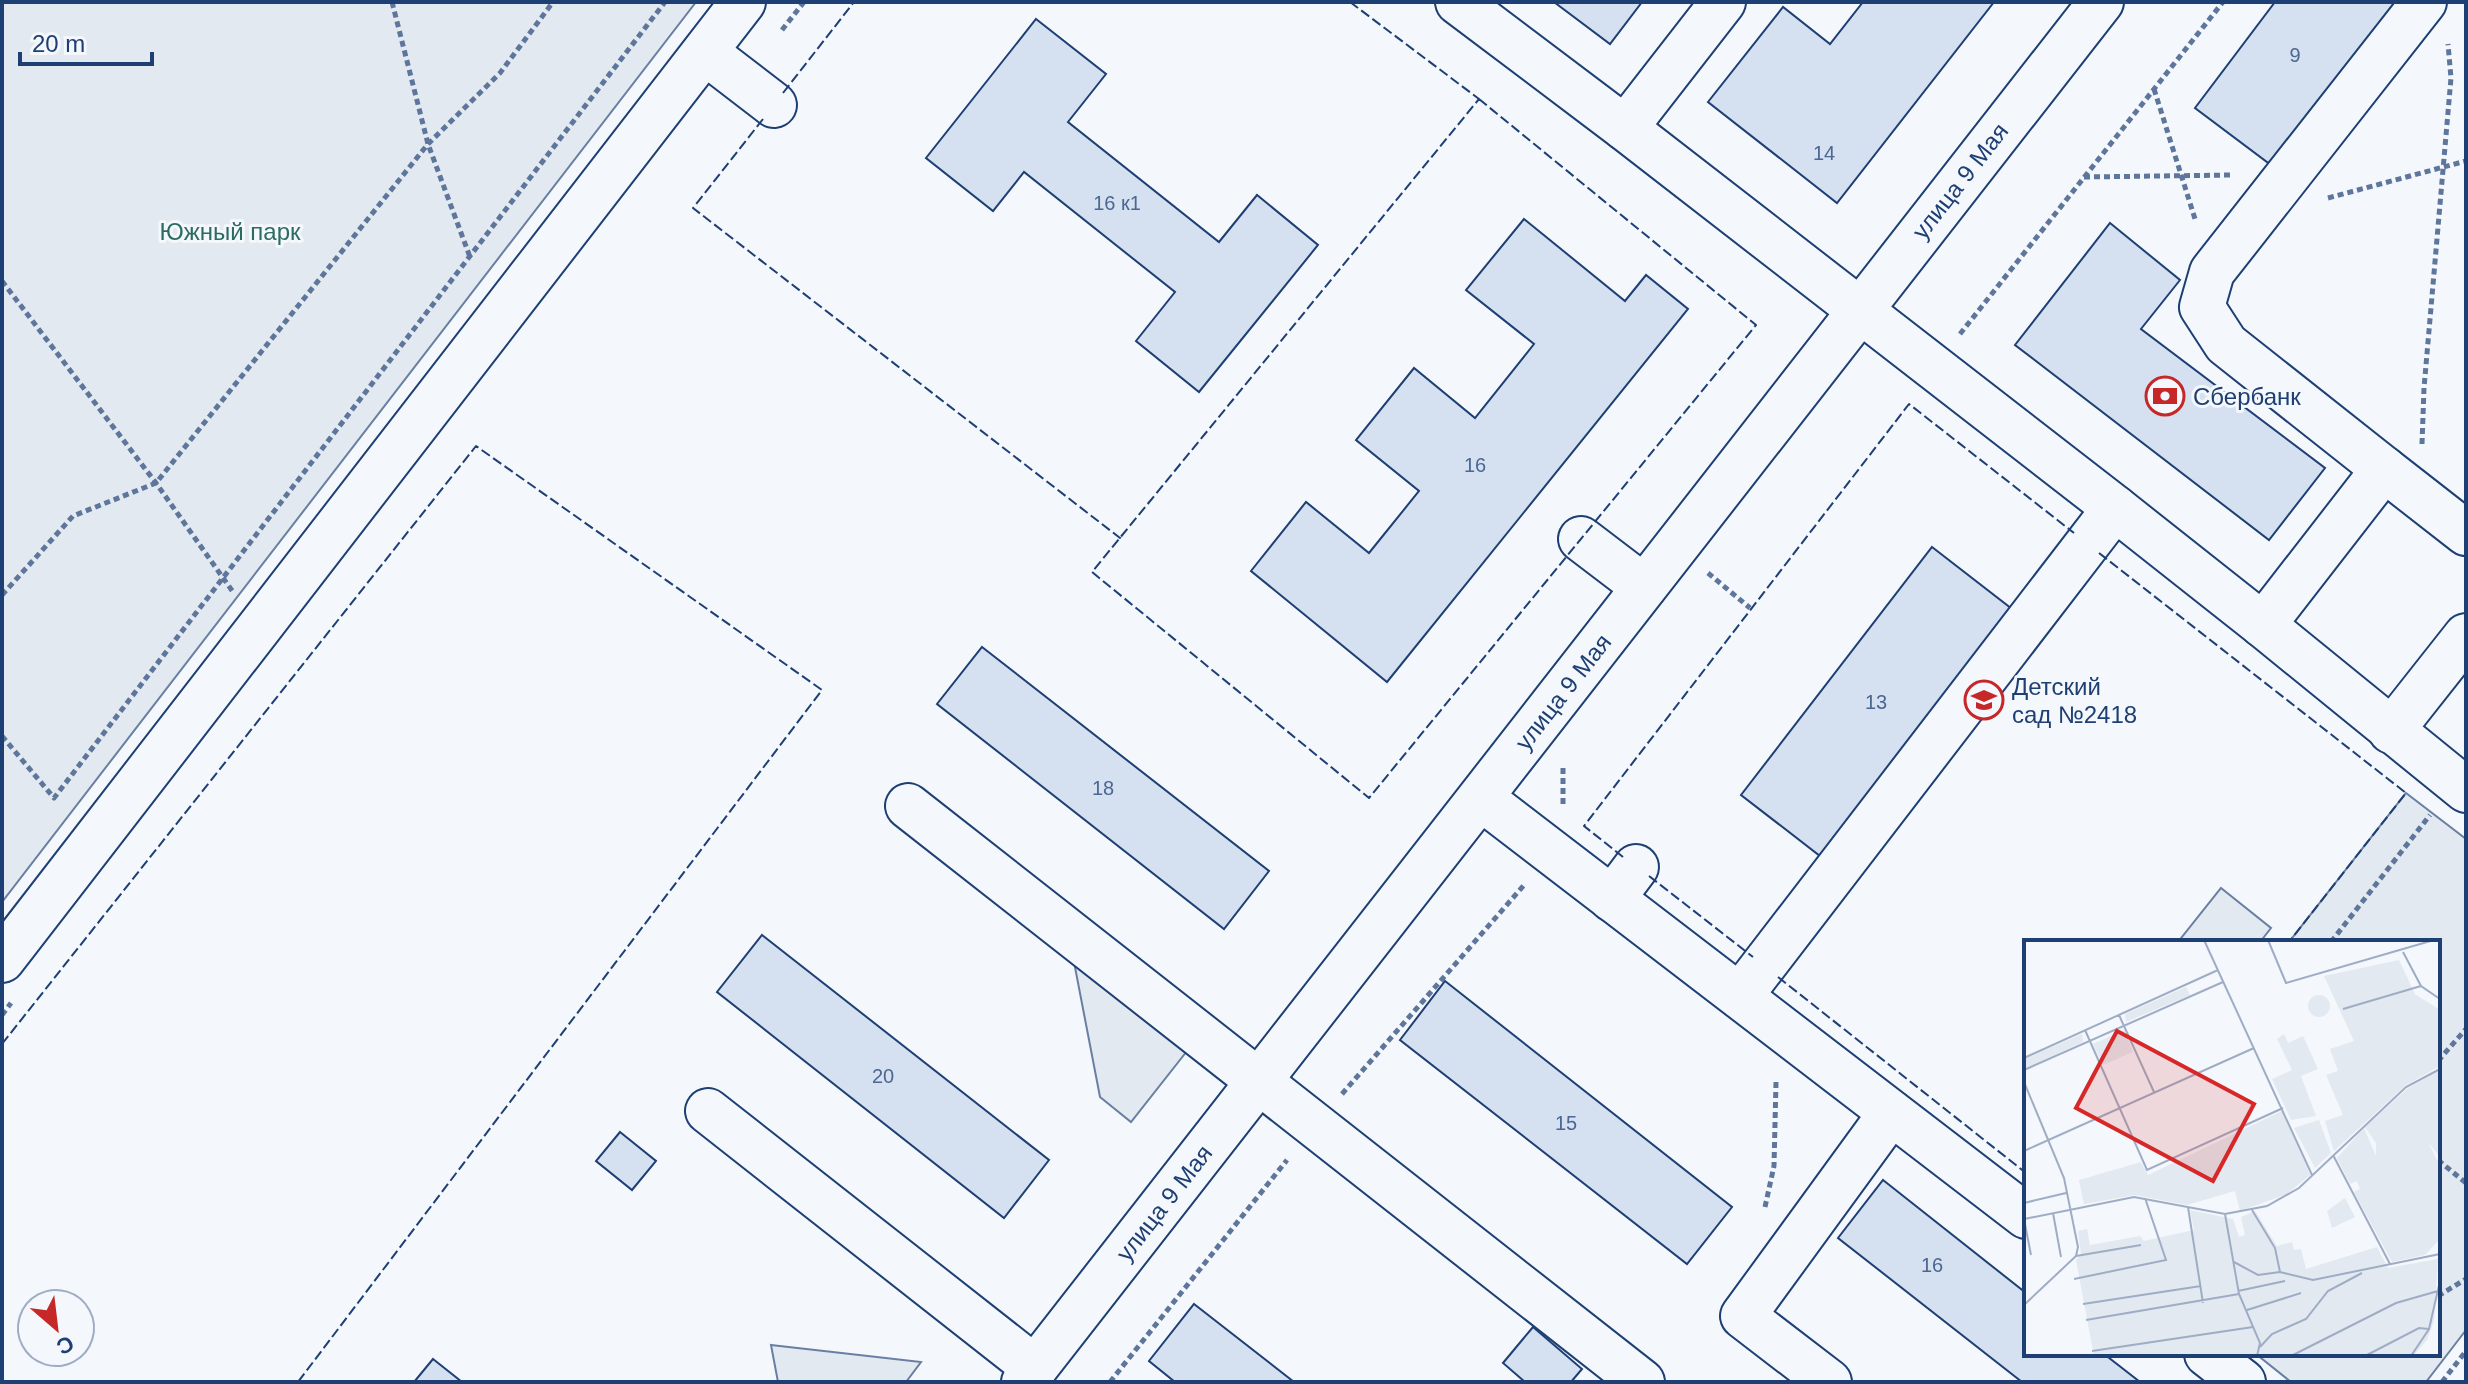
<svg xmlns="http://www.w3.org/2000/svg" width="2468" height="1384" viewBox="0 0 2468 1384" font-family="Helvetica,sans-serif">
<rect width="100%" height="100%" fill="#f4f7fb"/>
<g fill="#e3e9f0" stroke="#687fa3" stroke-width="2">
<path d="M2,2h694l-694,900z"/>
<path d="M2406,793l60,46v491l-40,52h-135l-35,-28h182v-412h-149z"/>
<path d="M2221,888l50,40 -11,14h-82z"/>
<path d="M1074,962l113,89 -56,71 -31,-25z"/>
<path d="M771,1345l150,17 -15,20h-128z"/>
</g>
<g fill="#d5e0f0" stroke="#1d3f73" stroke-width="2">
<path d="M1554,2h88l-32,42z"/>
<path d="M1863,2h131l-157,201 -129,-101 75,-95 47,37z"/>
<path d="M2275,2h120l-124,163 -76,-57z"/>
<path d="M1036,19l70,55 -38,48 151,120 38,-47 61,50 -119,147 -63,-51 39,-49 -151,-120 -31,39 -67,-53z"/>
<path d="M1524,219l101,82 21,-26 42,34 -301,373 -136,-111 55,-69 63,51 50,-62 -63,-51 58,-72 61,50 59,-74 -68,-54z"/>
<path d="M2110,223l70,57 -39,49 184,139 -56,72 -254,-195z"/>
<path d="M1932,547l80,62 -192,247 -79,-61z"/>
<path d="M982,647l287,224 -45,58 -287,-225z"/>
<path d="M762,935l287,225 -45,58 -287,-226z"/>
<path d="M1445,981l287,226 -45,57 -287,-224z"/>
<path d="M620,1132l36,29 -24,29 -36,-29z"/>
<path d="M1883,1180l143,113v61h78l36,28h-118l-184,-144z"/>
<path d="M1194,1304l100,78h-119l-26,-21z"/>
<path d="M1533,1327l49,42 -11,13h-46l-22,-19z"/>
<path d="M433,1359l29,23h-48z"/>
</g>
<g fill="none" stroke-linecap="round" stroke-linejoin="round">
<defs>
<g id="minor">
<path d="M1458,2l167,126 490,380 148,117 203,165"/>
<path d="M705,52l69,53"/>
<path d="M1625,128l98,-126"/>
<path d="M2384,469l82,64"/>
<path d="M1581,539l63,48"/>
<path d="M2263,625l121,-156 -158,-125 -24,-37 10,-35 212,-270"/>
<path d="M2391,731l75,-95"/>
<path d="M1481,798l545,418"/>
<path d="M908,806l734,576"/>
<path d="M1612,899l24,-32"/>
<path d="M2,960l741,-958"/>
<path d="M1740,996l375,-488"/>
<path d="M708,1111l327,257"/>
<path d="M2207,1354l36,28"/>
<path d="M1024,1382l1077,-1380"/>
<path d="M1829,1382l-86,-66 148,-203"/>
</g>
</defs>
<use href="#minor" stroke="#1d3f73" stroke-width="48"/>
<g stroke="#5e769c" stroke-width="5" stroke-dasharray="6 4" stroke-linecap="butt">
<path d="M392,2l36,142 42,113"/>
<path d="M782,30l22,-28"/>
<path d="M2154,89l42,133"/>
<path d="M2084,177l149,-2"/>
<path d="M2328,198l138,-37"/>
<path d="M2,281l154,202 77,109"/>
<path d="M1960,334l263,-332"/>
<path d="M2422,444l2,-56 27,-310 -3,-34"/>
<path d="M1708,573l42,35"/>
<path d="M2,595l71,-79 83,-33 272,-339 72,-71 53,-71"/>
<path d="M2,736l52,62 611,-796"/>
<path d="M1563,804v-38"/>
<path d="M2331,942l99,-127"/>
<path d="M2,1015l9,-12"/>
<path d="M2438,1061l28,-32"/>
<path d="M1342,1094l183,-210"/>
<path d="M2438,1160l28,23"/>
<path d="M1765,1207l9,-41 2,-84"/>
<path d="M2438,1296l28,-17"/>
<path d="M1110,1382l177,-222"/>
<path d="M2442,1382l24,-31"/>
</g>
<use href="#minor" stroke="#f4f7fb" stroke-width="44"/>
<g stroke="#1d3f73" stroke-width="2" stroke-dasharray="10 4" stroke-linecap="butt">
<path d="M1350,2l129,97"/>
<path d="M783,93l71,-91"/>
<path d="M1479,99l277,226 -387,473 -277,-226z"/>
<path d="M763,119l-70,89 427,330 1,-2"/>
<path d="M2099,553l307,240 -117,149"/>
<path d="M1623,857l-39,-31 325,-422 165,129"/>
<path d="M1649,876l104,81"/>
<path d="M1778,977l248,196"/>
<path d="M2,1044l474,-598 346,244 -524,692"/>
</g>
</g>
<defs>
<symbol id="bank-ring" viewBox="-11 -11 22 22"><circle r="9.5" fill="#f4f7fb" stroke="#c62828" stroke-width="1.5"/><path d="M-6-4H6V4H-6ZM0-2.3a2.3 2.3 0 1 0 0 4.6a2.3 2.3 0 1 0 0-4.6Z" fill="#c62828"/></symbol>
<symbol id="school-ring" viewBox="-11 -11 22 22"><circle r="9.5" fill="#f4f7fb" stroke="#c62828" stroke-width="1.5"/><path d="M0-5L7-2L0 1L-7-2ZM-4 1L0 2.5L4 1V4Q0 6-4 4Z" fill="#c62828"/></symbol>
</defs>
<g fill-rule="evenodd">
<use href="#bank-ring" x="2143" y="374" width="44" height="44"/>
<use href="#school-ring" x="1962" y="678" width="44" height="44"/>
</g>
<g text-anchor="middle" dominant-baseline="central" stroke-width="6" stroke-linejoin="round" paint-order="stroke">
<g font-size="20" fill="#4b6792">
<text x="2295" y="55">9</text>
<text x="1824" y="153">14</text>
<text x="1117" y="203">16 к1</text>
<text x="1475" y="465">16</text>
<text x="1876" y="702">13</text>
<text x="1103" y="788">18</text>
<text x="883" y="1076">20</text>
<text x="1566" y="1123">15</text>
<text x="1932" y="1265">16</text>
</g>
<g font-size="24" fill="#1d3f73" stroke="#f4f7fb">
<text transform="translate(1960 181) rotate(-52)">улица 9 Мая</text>
<text transform="translate(1563 692) rotate(-52)">улица 9 Мая</text>
<text transform="translate(1164 1203) rotate(-52)">улица 9 Мая</text>
</g>
<g font-size="24" fill="#2c6c60" stroke="#f4f7fb">
<text x="230" y="231">Южный парк</text>
</g>
<g font-size="24" fill="#1d3f73" stroke="#f4f7fb" text-anchor="start">
<text x="2193" y="396">Сбербанк</text>
<text x="2012" y="686">Детский<tspan x="2012" dy="28">сад №2418</tspan></text>
</g>
</g>
<g transform="translate(2024 940)">
<rect width="416" height="416" fill="#f4f7fb"/>
<path d="M375,20l16,34 25,16v56l-34,19 -72,66 -9,-30 18,-6 -17,-40 12,-4 -8,-22 24,-8 -30,-65zM162,47l4,8 -64,27 -1,-8zM284 66a11 11 0 1 1 22 0a11 11 0 1 1-22 0ZM100,90l9,22 -30,13 -10,-21zM58,94l1,8 -59,27v-10zM260,94l4,9 15,-7 15,33 -17,7 15,40 -25,4 -19,-41 20,-9 -15,-31zM416,130v87l-12,-15 12,24v73l-15,16 -33,7 -38,-70 6,-3 -3,-8 -7,3 -13,-26 27,-30 12,28v-13l-11,-16 43,-39zM258,171l28,64 -23,19 -47,17 -5,-20 -48,14 -52,-10 -51,9 -5,-24 62,-18 7,13zM295,180l12,33 -16,15 -21,-40zM321,258l10,19 -23,11 -5,-17zM166,270l43,9 6,18 6,-2 -4,-18 14,-6 22,35 15,-4 2,8 7,-1 5,20 71,-22 11,21 50,-9 -4,62 -7,19 -14,16h-319l-18,-96 5,-6 -3,-23 9,-2 3,16 50,-9 4,5 50,-11z" fill="#e3e9f0"/>
<path fill="none" stroke="#9eadc5" stroke-width="2" d="M180,0l108,235M244,0l18,43 148,-43M379,12l18,34 19,13M319,69l78,-23M95,75l35,77M61,90l62,140 136,-62M0,118l194,-88M0,130l199,-88M0,142l40,96 14,69 -2,9 -52,49M0,211l230,-103M309,215l57,109M0,263l42,-10M164,267l15,96M228,270l23,38 5,24M29,273l8,44M201,274l14,80 21,49 -3,13M0,279l110,-22 91,17 42,-8 32,-18 107,-101 34,-18M0,279l7,36M52,316l65,-11M210,322l24,13 22,-3 33,8 127,-26M50,339l92,-19 -21,-62M214,351l47,-10M59,364l118,-18M223,370l54,-17M62,380l153,-26M236,407l12,-13 34,-15 22,-28 34,-18M68,411l161,-24M267,416l105,-53 42,-12M341,416l54,-28 10,1M387,416l18,-27 11,-48"/>
<path fill="#d62828" fill-opacity="0.15" stroke="#d62828" stroke-width="4" d="M93,91l137,73 -41,77 -137,-73z"/>
<rect width="416" height="416" fill="none" stroke="#1d3f73" stroke-width="4"/>
</g>
<rect width="2468" height="1384" fill="none" stroke="#1d3f73" stroke-width="8"/>
<g transform="translate(56 1328) rotate(152)"><circle r="38" fill="#f4f7fb" stroke="#9eadc5" stroke-width="2"/>
<path d="M0-6L14 30L0 20L-14 30Z" fill="#c62828"/>
<text y="-12" font-size="22" font-weight="bold" text-anchor="middle" fill="#1d3f73">С</text>
</g>
<path d="M20 52v12h132v-12" fill="none" stroke="#1d3f73" stroke-width="4"/>
<text x="32" y="52" font-size="24" fill="#1d3f73" stroke="#f4f7fb" stroke-width="6" paint-order="stroke">20 m</text>
</svg>
